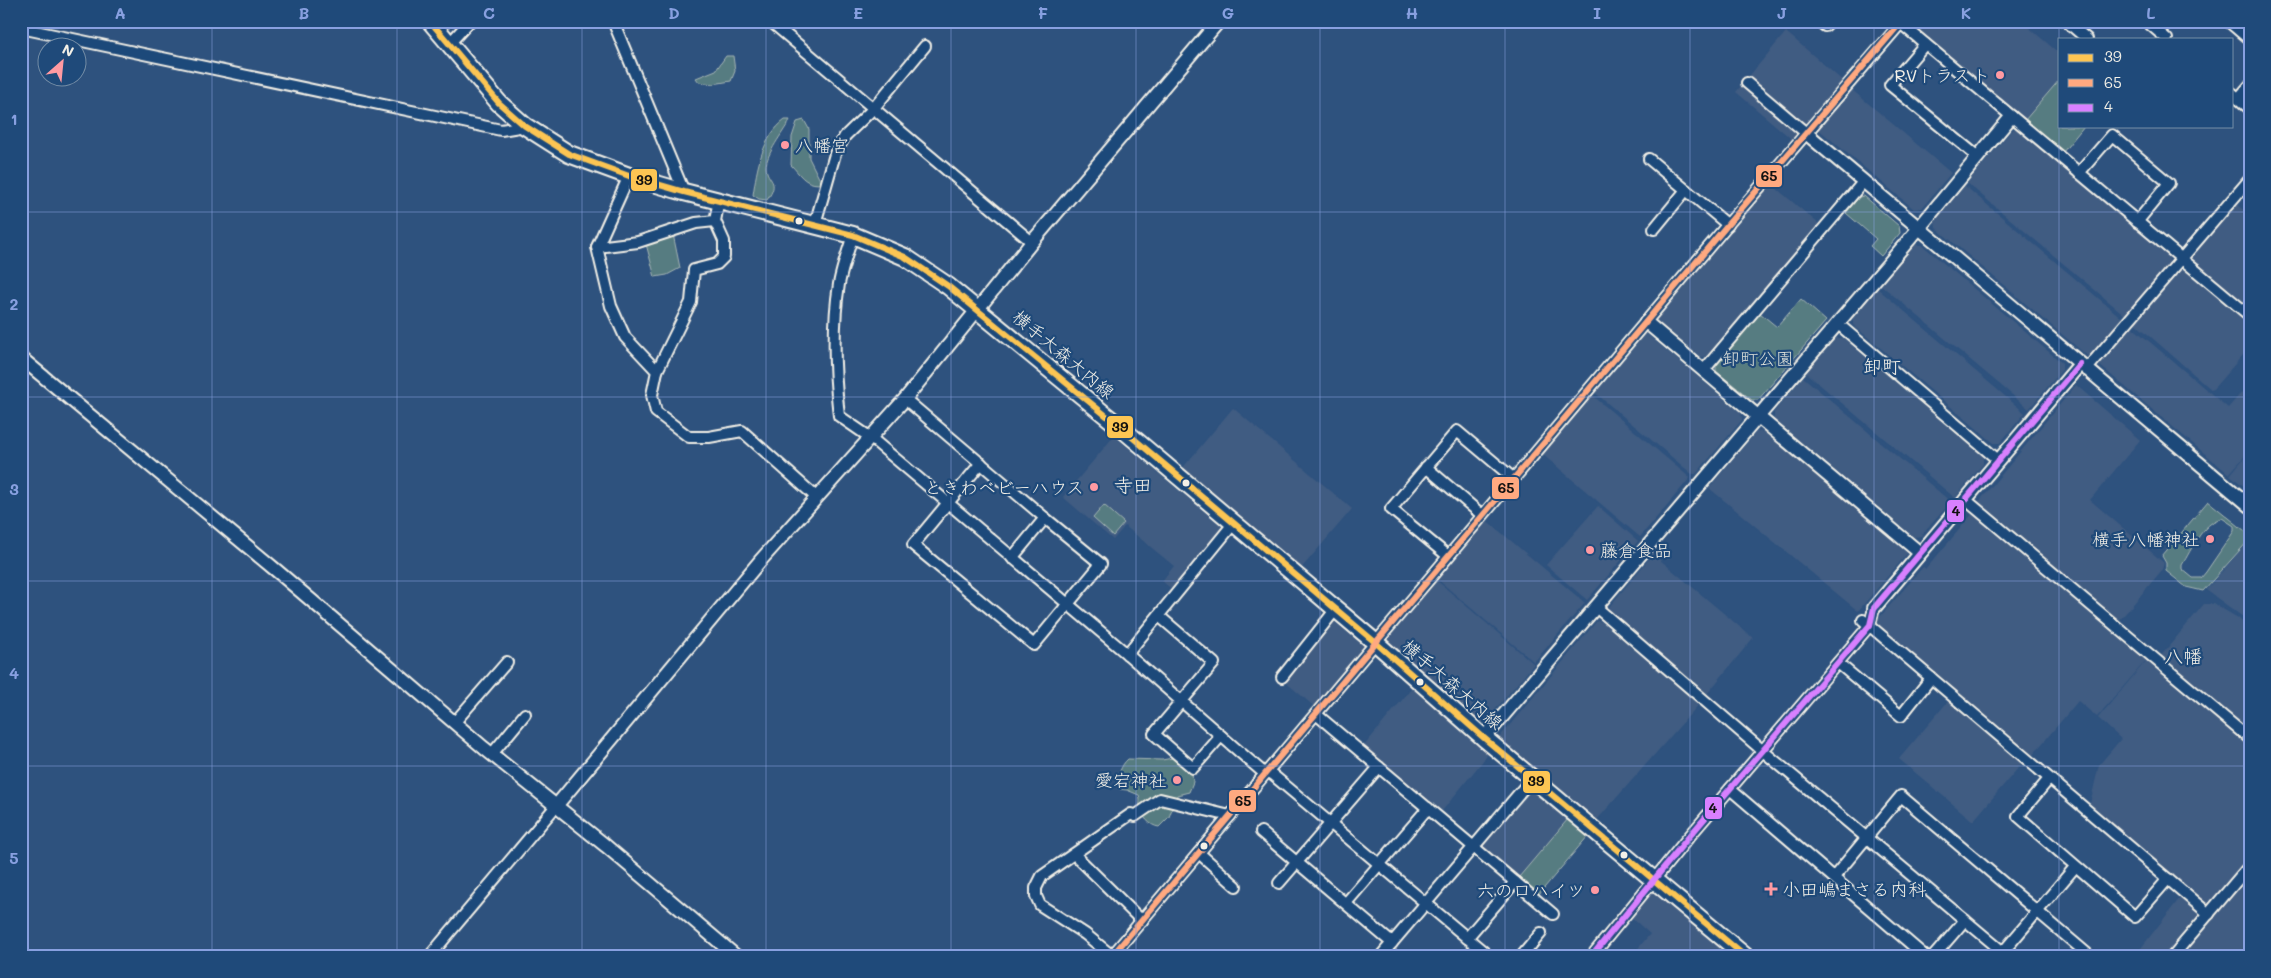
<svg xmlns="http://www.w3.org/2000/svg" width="2271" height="978" viewBox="0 0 2271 978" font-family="Mali,'Klee One',sans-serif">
<rect width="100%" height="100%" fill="#2e527e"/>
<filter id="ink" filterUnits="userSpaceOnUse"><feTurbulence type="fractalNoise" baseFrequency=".02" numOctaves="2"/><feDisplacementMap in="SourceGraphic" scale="10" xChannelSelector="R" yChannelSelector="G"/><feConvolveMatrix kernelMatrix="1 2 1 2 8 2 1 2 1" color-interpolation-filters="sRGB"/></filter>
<g filter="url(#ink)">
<g fill="#405c82">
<path d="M1913,21h108l39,33v25l-35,41 -113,-95z"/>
<path d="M1786,32l58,50 -50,59 -58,-49z"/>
<path d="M1851,89l100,84 -29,35 -8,1 -97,-81z"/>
<path d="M2017,128l152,128v7l-43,53 -159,-133 45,-53z"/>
<path d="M1770,183l50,42 -112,131 -7,1 -44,-36 -1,-6z"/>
<path d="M1965,186l158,133 -33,39 -154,-130 -1,-7z"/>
<path d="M2236,203l14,12v94l-61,-51z"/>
<path d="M1914,245h8l140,118v7l-33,39 -148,-124z"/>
<path d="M2182,267l68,58v22l-38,43 -77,-67z"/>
<path d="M1878,289l147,124 -25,30h-6l-141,-118v-7z"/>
<path d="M2131,326l97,82 22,-25v67l-21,24 -131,-110z"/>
<path d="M1643,331l98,82 1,7 -46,54h-4l-99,-83z"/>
<path d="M1836,338h7l140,118v8l-28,34 -149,-125z"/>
<path d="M1803,377l148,125 -30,34 -7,1 -140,-118v-7z"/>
<path d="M2076,385l64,55 -50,60 74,63 -2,7 -44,52 -141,-118z"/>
<path d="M1592,395l98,83 -50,59 -99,-84z"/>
<path d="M1233,408l119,101 -53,62 -118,-101z"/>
<path d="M1764,431l142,121 1,2 -49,57 -149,-123 47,-56z"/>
<path d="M1114,436l112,94 -52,61 -12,-10 12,-15 -49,-40 -12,14 -50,-43z"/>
<path d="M2250,451v40l-20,-16z"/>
<path d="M1598,506l40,35 -51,59 -41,-35z"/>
<path d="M1974,512l174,146 -51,59 -19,-16 -47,56 -158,-132 50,-58 3,2z"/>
<path d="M1485,519l100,84 -51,59 -98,-84z"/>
<path d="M2250,540v82l-44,-32z"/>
<path d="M1653,554l100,84 -46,56 -97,-81 -1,-6z"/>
<path d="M1435,579l99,85 -50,59h-3l-97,-81v-3z"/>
<path d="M2204,604h10l24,14 12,11v104l-90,-76z"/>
<path d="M1332,620l33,27 -49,61 -33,-28z"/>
<path d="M1597,621l5,1 98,81 -104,118 -98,-82z"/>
<path d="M2151,655l99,83v219h-116l53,-68 -98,-81 10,-43 22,-26 -23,-21z"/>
<path d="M1412,688l78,64 -48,59 -78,-65z"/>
<path d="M1950,699l74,62 -51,60 -74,-62z"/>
<path d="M1533,790l35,29 -49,58 -37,-31 46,-55z"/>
<path d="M1654,890l37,32 41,35h-101l19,-23 -19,-17z"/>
</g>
<g fill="#577b81" stroke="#a6b6b4" fill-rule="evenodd">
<path d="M726,56h7l2,15 -4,10 -18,3 -14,-2 -3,-4 20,-8z"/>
<path d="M2060,79v47h24l-21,26 -38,-32z"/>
<path d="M785,120h5c-7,13 -24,34 -24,47 1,15 15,13 1,33l-8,-1 -6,-4c4,-27 9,-58 32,-75z"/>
<path d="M804,120l5,9v29l11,22 -1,4c-15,0 -19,-10 -28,-19l1,-28 5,-15z"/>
<path d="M1864,196l35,30 1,7 -19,23 -11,-10 6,-7 -30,-26 13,-16z"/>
<path d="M673,234l7,34 -13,7 -12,2 -9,-33z"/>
<path d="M1801,299l25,22 -68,79h-6l-36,-29v-7l44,-51 17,14z"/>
<path d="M2208,501l42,34v4l-47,52 -17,-4 -20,-16v-8l-4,-7zM2222,518l12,8v5l-28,41 -5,6h-8l-11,-9v-4c10,-16 20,-42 40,-47z"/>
<path d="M1104,505l20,18 -11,13 -20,-18z"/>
<path d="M1178,757l14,16 1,9 -4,10 -12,3 -8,22 -10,10c-9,-1 -18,-11 -19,-20 -1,-5 1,-6 -1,-12l-12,-5 -8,-1 -3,-4c3,-10 4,-19 12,-26l34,1z"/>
<path d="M1568,819l20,17 -49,58 -20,-17z"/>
</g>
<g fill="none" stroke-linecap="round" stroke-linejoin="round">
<defs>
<g id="minor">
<path d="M613,21l71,171"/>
<path d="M770,21l262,221"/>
<path d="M1819,21l6,5 5,-5"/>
<path d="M1898,21l352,295"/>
<path d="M2066,21l21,18"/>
<path d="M2146,21l21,18"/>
<path d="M2228,21l22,19"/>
<path d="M21,28l480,102 24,-4"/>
<path d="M449,44l21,-23"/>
<path d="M1925,44l-35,41 88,72"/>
<path d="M1747,83l59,50"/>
<path d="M2232,93l18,16"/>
<path d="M2238,99l12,-14"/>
<path d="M1649,159l79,66"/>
<path d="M2079,173l33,-38 57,48 -32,39"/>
<path d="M629,176l-32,71 14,59 14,31 32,34 -5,24 4,17 33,25h20l33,-6 74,66"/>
<path d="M815,224l20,-70 10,-18 28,-27 52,-63"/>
<path d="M1654,229l32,-39"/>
<path d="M853,235c-5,16 -11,33 -14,49 -7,44 -5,88 0,132l32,22 256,216 138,120"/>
<path d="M597,247l41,-5 58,-19 19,-2"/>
<path d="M1837,323l161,137"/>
<path d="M1704,370l160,-189"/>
<path d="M2086,370l164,-191"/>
<path d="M657,371l34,-69 3,-32 23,-6 7,-7v-16l-9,-20 4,-21"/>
<path d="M905,399l140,119"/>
<path d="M981,463l-68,82 121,100 67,-81 -56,-46 -33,40"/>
<path d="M1426,467l56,48"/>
<path d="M1965,499l285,240"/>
<path d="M1448,556l-57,-47 66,-78 57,48"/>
<path d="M1596,607l167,144 246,206"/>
<path d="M1159,616l55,47 -60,71 39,34 28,-32"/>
<path d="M1863,620l346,294"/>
<path d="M1127,654l106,-130"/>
<path d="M1838,663l63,53 30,-38"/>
<path d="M1282,677l54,-68"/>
<path d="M1316,714l237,200"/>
<path d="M454,723l53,-61"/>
<path d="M492,754l33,-40"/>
<path d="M1268,771l222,186"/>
<path d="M2049,779l-31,37 117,101 33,-38"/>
<path d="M1730,789l196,168"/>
<path d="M1261,832l131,111"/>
<path d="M1199,853l37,33"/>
<path d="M1074,854l68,67"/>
<path d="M1834,877l67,-81 190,161"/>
<path d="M1279,883l100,-116"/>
<path d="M1346,903l82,-95"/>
<path d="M1467,938l48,-56"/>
<path d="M2003,952l72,-85"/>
<path d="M1112,956l-27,-22 -45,-29 -4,-9v-8l6,-12 89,-62 4,2 25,-17 70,17"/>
<path d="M429,957l127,-151"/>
<path d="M1111,957l618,-734 172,-200"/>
<path d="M1380,957l153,-180"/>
<path d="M1521,957l20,-24"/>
<path d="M1591,957l97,-119 182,-213 4,-17"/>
<path d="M1933,957l32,-37"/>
<path d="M2172,957l78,-92"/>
</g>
<g id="tertiary">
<path d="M1901,23l1,-2"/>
<path d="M1806,133l444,373"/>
<path d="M1646,322l274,231"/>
<path d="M21,358l256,213 207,177 122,98 131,111"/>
<path d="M1874,608l206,-244"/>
<path d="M1484,738l435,-510 92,-111"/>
<path d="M556,806l204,-245 145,-162 127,-157 187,-221"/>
</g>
<path id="primary" d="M430,21l69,82 26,23 44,28 60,22 55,16 169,43 52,22 43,29 172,141 256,216 108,95 262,219"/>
</defs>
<use href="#minor" stroke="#f4f1e8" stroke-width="14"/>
<use href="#tertiary" stroke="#f4f1e8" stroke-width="16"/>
<use href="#primary" stroke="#f4f1e8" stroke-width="20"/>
<use href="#minor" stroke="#1f4a7a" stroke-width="10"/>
<use href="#tertiary" stroke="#1f4a7a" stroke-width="12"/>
<use href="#primary" stroke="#1f4a7a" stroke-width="16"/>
<defs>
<path id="bus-1" d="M430,21l69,82 26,23 44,28 60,22 55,16 169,43 52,22 43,29 172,141 256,216 108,95 262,219"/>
<path id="bus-2" d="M1111,957l618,-734 173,-202"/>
<path id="bus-3" d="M1591,957l97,-119 182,-213 4,-17 206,-244"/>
</defs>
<use href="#bus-1" stroke="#1f4a7a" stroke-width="10"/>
<use href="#bus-2" stroke="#1f4a7a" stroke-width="10"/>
<use href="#bus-3" stroke="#1f4a7a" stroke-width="10"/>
<use href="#bus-1" stroke="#fcc553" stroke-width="6"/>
<use href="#bus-2" stroke="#ffa980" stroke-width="6"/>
<use href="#bus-3" stroke="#d880ff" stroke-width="6"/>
</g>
</g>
<path fill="none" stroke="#88a0e0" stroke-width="1" stroke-opacity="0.55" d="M212,21v936M397,21v936M582,21v936M766,21v936M951,21v936M1136,21v936M1320,21v936M1505,21v936M1690,21v936M1874,21v936M2059,21v936M21,212h2229M21,397h2229M21,581h2229M21,766h2229"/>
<g fill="#ff9aa2" stroke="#1f4a7a" stroke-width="2">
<circle cx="2000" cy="75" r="5"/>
<circle cx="785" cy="145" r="5"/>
<circle cx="1094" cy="487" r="5"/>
<circle cx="2210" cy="539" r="5"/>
<circle cx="1590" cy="550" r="5"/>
<circle cx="1177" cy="780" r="5"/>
<path d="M1768.5 881.5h5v5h5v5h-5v5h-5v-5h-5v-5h5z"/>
<circle cx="1595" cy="890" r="5"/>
</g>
<g fill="#f4f1e8" stroke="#1f4a7a" stroke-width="2">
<circle cx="799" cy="221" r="4.5"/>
<circle cx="1186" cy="483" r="4.5"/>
<circle cx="1420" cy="682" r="4.5"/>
<circle cx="1204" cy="846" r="4.5"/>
<circle cx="1624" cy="855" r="4.5"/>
</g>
<g text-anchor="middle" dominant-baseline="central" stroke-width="4.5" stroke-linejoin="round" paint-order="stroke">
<g font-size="18" fill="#f4f1e8" stroke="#1f4a7a" text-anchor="end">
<text x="1990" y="75">RVトラスト</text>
<text x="795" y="145" text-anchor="start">八幡宮</text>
<text x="1084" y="487">ときわベビーハウス</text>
<text x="2200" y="539">横手八幡神社</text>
<text x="1600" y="550" text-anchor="start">藤倉食品</text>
<text x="1167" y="780">愛宕神社</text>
<text x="1782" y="889" text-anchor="start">小田嶋まさる内科</text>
<text x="1585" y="890">六の口ハイツ</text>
</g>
<g font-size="18" fill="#f4f1e8" stroke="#1f4a7a">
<text transform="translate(1064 354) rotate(40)">横手大森大内線</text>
<text transform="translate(1453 684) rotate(41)">横手大森大内線</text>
</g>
<g font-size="18" fill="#dcdfd9" stroke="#1f4a7a">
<text x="1758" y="358">卸町公園</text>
</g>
<g font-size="19" fill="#f4f1e8" stroke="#1f4a7a">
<text x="1882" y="365">卸町</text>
<text x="1133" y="484">寺田</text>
<text x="2183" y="655">八幡</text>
</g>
</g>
<g stroke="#1f4a7a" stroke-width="2">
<rect x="1755" y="164" width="28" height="24" rx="5" fill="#ffa980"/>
<rect x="630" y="168" width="28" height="24" rx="5" fill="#fcc553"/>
<rect x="1106" y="415" width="28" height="24" rx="5" fill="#fcc553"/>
<rect x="1491" y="476" width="29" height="24" rx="5" fill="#ffa980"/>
<rect x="1946" y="499" width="19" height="24" rx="5" fill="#d880ff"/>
<rect x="1522" y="770" width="29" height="24" rx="5" fill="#fcc553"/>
<rect x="1228" y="789" width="29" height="24" rx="5" fill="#ffa980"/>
<rect x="1704" y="796" width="19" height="24" rx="5" fill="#d880ff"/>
</g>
<g font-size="14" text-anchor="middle" font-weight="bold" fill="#111">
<text x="1769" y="181">65</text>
<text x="644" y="185">39</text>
<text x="1120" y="432">39</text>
<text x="1506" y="493">65</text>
<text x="1956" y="516">4</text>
<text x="1536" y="786">39</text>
<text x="1243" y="806">65</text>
<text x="1713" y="813">4</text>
</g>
<rect width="2271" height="978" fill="none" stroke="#1f4a7a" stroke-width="55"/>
<rect x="2058" y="38" width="175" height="90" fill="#1f4a7a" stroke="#748da6"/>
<rect x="2068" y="54" width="25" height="8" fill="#fcc553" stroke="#748da6"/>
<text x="2104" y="62" font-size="15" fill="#f4f1e8">39</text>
<rect x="2068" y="79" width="25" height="8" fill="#ffa980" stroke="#748da6"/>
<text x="2104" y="88" font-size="15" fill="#f4f1e8">65</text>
<rect x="2068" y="104" width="25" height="8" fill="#d880ff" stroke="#748da6"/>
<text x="2104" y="112" font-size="15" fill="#f4f1e8">4</text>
<g transform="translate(62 62) rotate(27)"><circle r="24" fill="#1f4a7a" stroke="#748da6"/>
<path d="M0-4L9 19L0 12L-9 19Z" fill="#ff9aa2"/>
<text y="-8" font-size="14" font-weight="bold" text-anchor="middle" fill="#f4f1e8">N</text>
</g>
<rect x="28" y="28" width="2216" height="922" fill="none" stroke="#88a0e0" stroke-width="2"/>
<g font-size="16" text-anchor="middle" font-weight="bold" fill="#88a0e0">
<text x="120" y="19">A</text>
<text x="304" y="19">B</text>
<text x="489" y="19">C</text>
<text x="674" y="19">D</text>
<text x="858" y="19">E</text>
<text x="1043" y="19">F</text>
<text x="1228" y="19">G</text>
<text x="1412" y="19">H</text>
<text x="1597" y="19">I</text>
<text x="1782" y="19">J</text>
<text x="1966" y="19">K</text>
<text x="2151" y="19">L</text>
<text x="14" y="125">1</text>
<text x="14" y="310">2</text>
<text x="14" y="495">3</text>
<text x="14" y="679">4</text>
<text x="14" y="864">5</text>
</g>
</svg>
